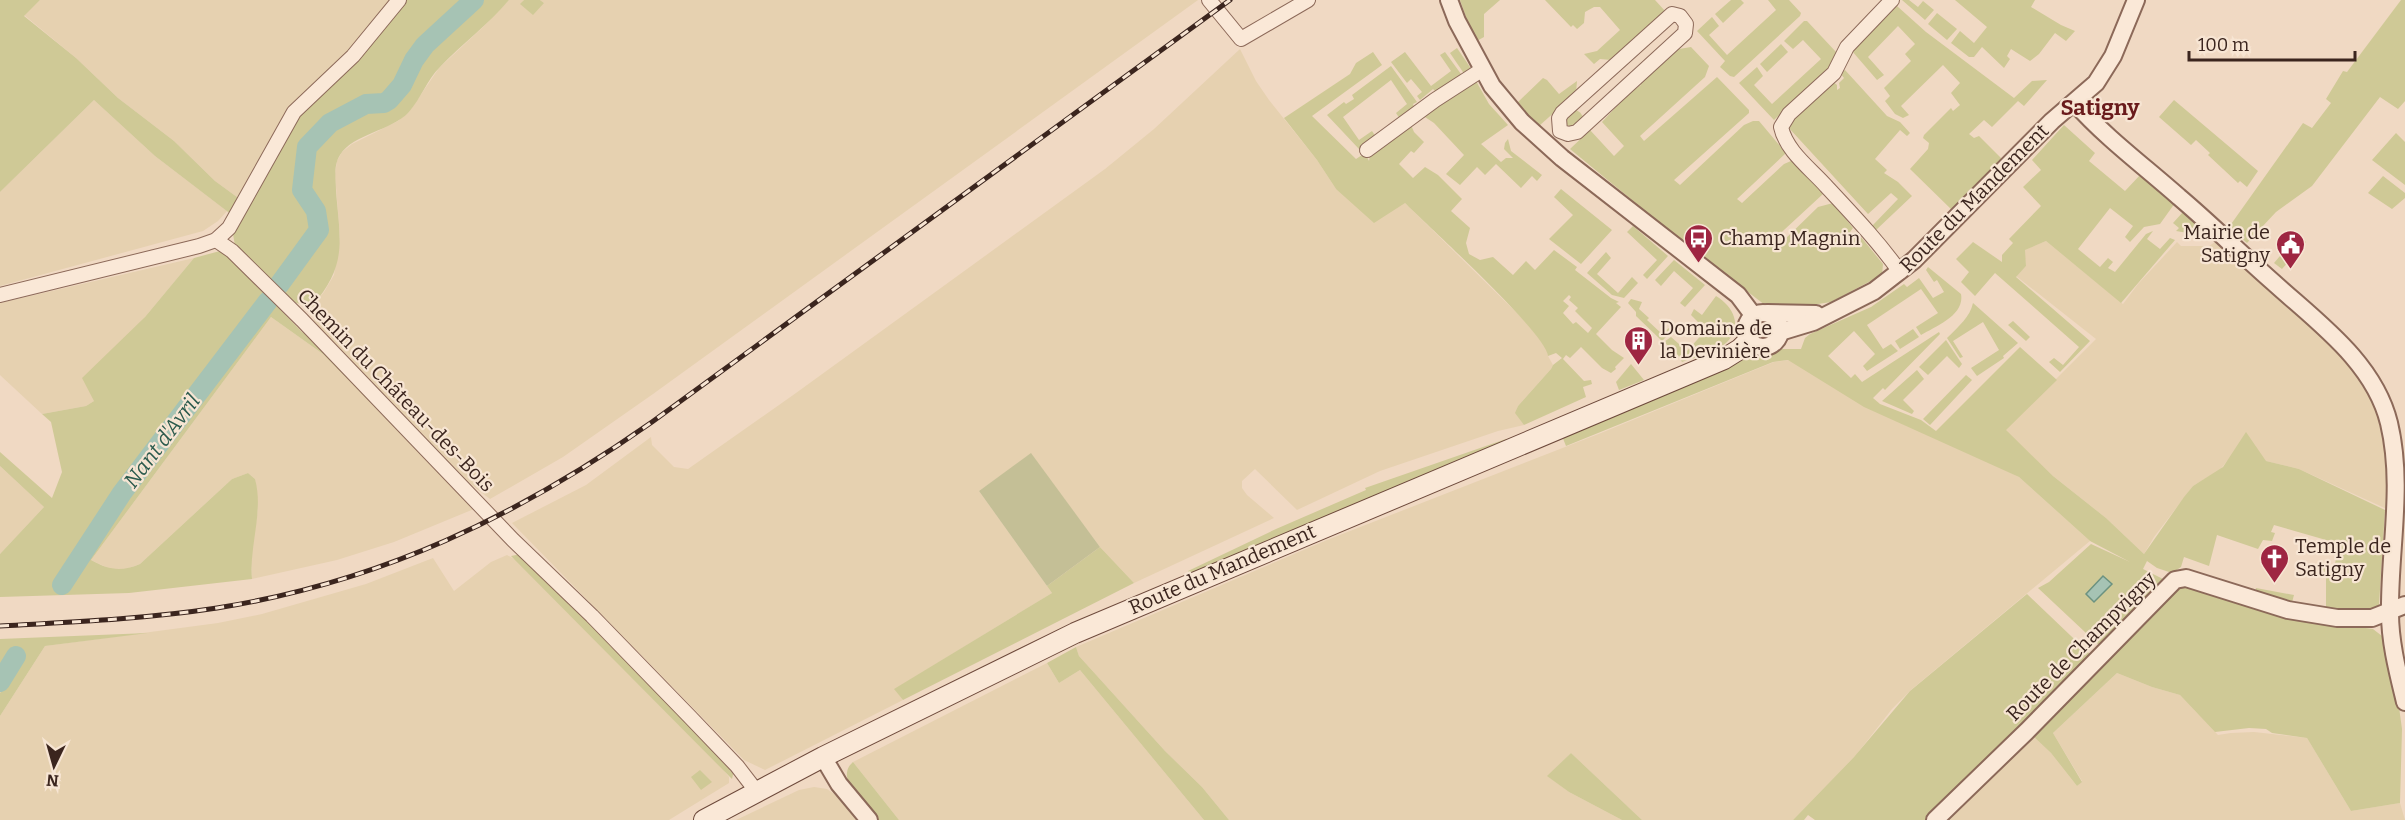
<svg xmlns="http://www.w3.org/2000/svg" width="2405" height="820" viewBox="0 0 2405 820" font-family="Bitter,serif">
<rect width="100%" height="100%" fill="#f0d9c3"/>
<g fill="#e6d1b0">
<path d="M40,0h352l-48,59 -41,34 -21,25 -41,82 -26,-19 -41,-40 -56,-43 -42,-40 -52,-43z"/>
<path d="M509,0h15l-3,4 23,-1 -4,-3h658l-545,394 -90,63 -73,42 -26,-20 -151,-155 3,-12 -4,-6 12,-14 10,-17 6,-38 -5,-63 2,-13 5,-9 10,-8 46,-23 11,-9 30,-44 43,-40z"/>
<path d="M1240,49l16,32 13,19 48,60 19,29 69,14 120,118 22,28 1,7 5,9 -2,4 -33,37 -2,7 8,12 -26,6 -118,40 -83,39 -42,-41 -13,12v7l5,7 27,23 -140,65 -34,-36 -69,-93 -52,37 73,102 -157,96 8,11 -138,70 -21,-10 -232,-237 74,-38 65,-48 1,8 22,22 14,2 108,-76 309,-224 49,-40z"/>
<path d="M94,100l61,56 72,55 -9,10 -15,10 -203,55v-94z"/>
<path d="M2046,241l77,63 15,-20 39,-42 4,4h28l6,-4 112,97 33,39 19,36 8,35 2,61 -90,-41 -33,-8 -36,-4 -10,13 -27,16 -39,51 -10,17 -38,-36 -53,-42 -48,-46 91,-91 -80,-63 10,-10 -2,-16z"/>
<path d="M194,258l-49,59 -18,19 -33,65 -8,5 -44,8 -42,-39v-72z"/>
<path d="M271,317l52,37 151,155 -80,33 -57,18 -85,19v-29l6,-41 -3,-30 -7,-6 -16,6 -92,85 -14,5h-16l-19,-9z"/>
<path d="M1790,360l229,117 71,64 -178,148 -20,20 -36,46 -63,65h-151l-71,-67 -23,23 21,16 53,28h-393l-27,-33 -37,-36 -86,-95 -3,-9 251,-107 274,-107 173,-71z"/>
<path d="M0,466l44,41 -44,47z"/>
<path d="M507,555l9,5 205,207 8,10v6l-60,37h-669v-104l45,-70 173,-23 44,-9 104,-30 67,-26 21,33 37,-29z"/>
<path d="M1047,663l12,20 21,-13 124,150h-305l-46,-58z"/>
<path d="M2117,673l35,14 28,8 38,40 13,-2 23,-1 53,6 44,73 49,-8 5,17h-460l88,-84 18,17 26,33 5,-5 -29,-48z"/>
<path d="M814,787l13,2 7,5 24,26h-122l63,-30z"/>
</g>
<g fill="#cfc996" fill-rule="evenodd">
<path d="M0,0h40l-16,16 52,42 42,40 56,43 41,40 26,19 -9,15 -77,-59 -61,-56 -94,92z"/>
<path d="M403,0h106c-21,25 -47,44 -69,67 -13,13 -19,31 -31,45 -18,19 -56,22 -69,43 -7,11 -4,24 -4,36 4,50 12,74 -24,115l-16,-3 -13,-9 -48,-48 -2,-12 63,-120zM324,123l10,4 -17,15 -16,4 8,-12z"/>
<path d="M524,0h16l4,3 -11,12 -13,-11z"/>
<path d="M1460,0h40l-16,14v23l-9,5z"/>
<path d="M1545,0h110l10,11 -54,49 -11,-1 -6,5 -10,-10 13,-3 23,-21 -20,-23h-6l-9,5 -1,11 -7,6 -4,-4 -2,2z"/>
<path d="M1731,0h10l3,3 -21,20 -8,-9z"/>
<path d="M1768,0h21l12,13 -1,3 -66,61 -4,-1 -10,-9 5,-6 -28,-30 15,-14 7,9 -10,9 18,20 49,-45z"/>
<path d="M1902,0h7l9,7 5,-6 11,9 -9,10z"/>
<path d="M1955,0h80l-4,7 30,18 14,6 -9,10 -11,-8 -16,21 -9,7 -19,-12 -4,7 3,3 -6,9 -22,-21 -8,10h-5l-18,-14 9,-12 14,12 13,-16z"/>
<path d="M2401,0h4v101l-7,8 -18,-12 -68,89 -36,26 -29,31 -18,-16 74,-104 9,5 19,-25 -5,-4 17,-28 4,1z"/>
<path d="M1897,6l29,26 88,66 18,-17 15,-1 -23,26 -6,-5 -26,26 -8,-7 -15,14 5,4 5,-2 23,23 -48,53 -44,-43 18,-20 1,-6 -6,-5 1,-3 27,-27 2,3 7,-6 -9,-12 9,-10 -17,-18 -42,41 8,9 -6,3 -8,-4 -10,-13 5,-5 -6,-8 27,-27 -6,-7 10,-10 -17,-18 -30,31 16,18 -7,5 -25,-29z"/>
<path d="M1937,13l20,16 -10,11 -19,-16z"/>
<path d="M1804,21h3l30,32 -8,15 -55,52 -35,-37 18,-16 6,9 -9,9 18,19 49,-45 -18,-19 -10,9 -9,-8z"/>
<path d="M1781,44l7,8 -21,20 -7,-8z"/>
<path d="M1691,47l18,19 -4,11 -65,59 4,5 73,-64 32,33v3l-75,67 6,5 64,-60 9,-4h6l27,32 -49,46 5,4 42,-39 7,-3 6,1 26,32 -50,46 6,5 39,-38 15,-4 20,25 -3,4 8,7 3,-2 22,27 -1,11 -51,27 -39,6 -27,-3 -82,-63 -113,-93 20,-19 24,26 10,-10 -22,-24 26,-28 13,-9 -1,-2 39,-34z"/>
<path d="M1457,48l15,22 -7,5 -15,-22z"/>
<path d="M1373,52l9,13 -70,51 44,43 9,-6 4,8 2,-11 40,-25 3,7 10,10 -10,11 -3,-2 -12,13 14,14 12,-11 13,8 24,24 -11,12 19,17 -4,15 3,11 11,6 13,-3 20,18 13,-14 9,9 19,-20 23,17 -2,3 36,28 8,4 -3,1 5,4 -25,27 16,16 12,8 -9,9 1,2 -5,4 -9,-5 -21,-21 -11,11 -4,-3 -3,4 21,22 7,-1 1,4 -9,3 3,10 -62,28 -9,-12 3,-7 33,-37 2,-4 9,-7 -6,-5 -8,3c-2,-23 -119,-129 -143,-153l-31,20 -38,-34 -19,-29 -33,-42 66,-44 6,-11zM1569,295l2,2 -2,3 9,8 -3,3 17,17 -4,5 -12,-11 -3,2 -10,-11 6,-7 -6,-5z"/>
<path d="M1405,52l26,34 20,-15 -11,-16 5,-3 16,22 -24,19 -4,-4 -13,11 -3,-4 5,-4 -11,-13 -4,4 -16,-21z"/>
<path d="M1391,66l26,36 -4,2 2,5 -15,10 -4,-6 11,-9 -16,-24 -48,37 16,23 13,-9 4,6 -17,12 -32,-34 17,-13 2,2 8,-5 -2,-4z"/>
<path d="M1845,70l42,46 13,6 10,11 -3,3 -7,-6 -25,29 12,11 -3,3 14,9 14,14 -36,34 -4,-3 1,-2 25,-26 -7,-6 -23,21 -80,-87 1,-4 43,-42 5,4v5l3,-2 -1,-5 5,-5 -4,-5z"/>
<path d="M1543,78l4,2 12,14 18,-13 -1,12 -37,33 -23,-22z"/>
<path d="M1476,81l13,23 19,21 -27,19 20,18 5,-4h7l-9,-9 1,-6 3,-4 3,12 31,24 -5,6 -5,-5 -11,12 -25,-24 -11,11 -8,-8 -17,18 -14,-11 18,-19 -30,-32 -9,-6v-5z"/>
<path d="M2174,100l84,71 -11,16 -7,-6 -2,2 -30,-28 2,-2 -14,-13 -5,5 -32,-28z"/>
<circle cx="1574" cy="119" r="9"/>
<path d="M2064,125l31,28 -6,8 36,30 16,-17 34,29 -15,21 -16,3 -14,15 -5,-5 8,-11 -23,-18 -32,41 22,18 8,-9 5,4 -5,6 7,4 31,-38 7,-3 -6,8 13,10 10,-11 5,2 -54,63 -75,-62 -21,9 1,16 -10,11 74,64 -30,31 -11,-10 5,-4 9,7 16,-18 -84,-74 -20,23 -14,-14 8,-10 -13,-13 17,-17 29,20v-7l11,-12 -4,-4 32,-33 -18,-19 18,-17 -9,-10z"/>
<path d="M2396,133l9,9v43l-33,-25z"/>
<path d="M2383,176l22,17v5l-13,11 -24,-16z"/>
<path d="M1561,189l51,41 -31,34 -32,-25 24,-24 -19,-18z"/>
<path d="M2183,212l21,18 -10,4 -18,-3 3,-3 -6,-5z"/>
<path d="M1633,226l35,30 -21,23 -4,-4 14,-15 -30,-28z"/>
<path d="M2298,235l8,7 -24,27 -8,-6z"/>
<path d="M220,251c14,2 36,32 46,43l-16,16 -135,184 -61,92 15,-1 60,-89 145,-193 28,29 11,6 161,171 -151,-155 -52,-37 -180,243c18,10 30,12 49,4l92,-85 16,-6 7,6c9,33 -6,66 -3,100l-123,14 -129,4v-43l44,-47 -44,-41v-14l52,46 10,-26 -11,-50 -9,-8 44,-8 8,-5 -12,-23 63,-61 49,-59z"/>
<path d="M1606,252l5,6 -14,16 21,19 14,-16 6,6 -14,15 -12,-3 -25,-22z"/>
<path d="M1674,260l31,25 -20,22 -5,-4 13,-15 -19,-17 -13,15 -6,-6z"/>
<path d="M1928,267l33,27c4,21 -25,32 -40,41l-5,-8 22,-14 -17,-24 -54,36 16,24 8,-5 7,7 -31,20 -4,-5 12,-12 -21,-23 -26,25 23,22 4,-4 7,8 77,-50 1,2 -55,56 -2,-2 -10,10 7,6 41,16 15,11 84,-84 37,33 -51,50 47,46 53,42 38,36 40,-57 9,-11 30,-19 23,-35 20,29 33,8 86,41 -6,95c-13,7 -40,12 -53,3v-34l-4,-6 2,-3 10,2 6,-23 -66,-19 -3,7 4,1 -3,8 -9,-1 -5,9 -41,-14 -8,31 -25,-9 -3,10 -9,6 -15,-5 -10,-7 -4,8 24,12 -65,67 -64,-60 11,-6 42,-38 39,18 -40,-21 -71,-64 -155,-70 -76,-47 -15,2 -207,84 -4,-10 198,-83 22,-4h19l4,-11 5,-4 61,-27 33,-23 3,3 12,-9 14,20 11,-6 -7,-12 -3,2 -8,-12z"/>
<path d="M1716,296c17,10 28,31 10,47 -11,9 -30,14 -44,19l-4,-7 -14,-13 7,-5 16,14 19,-21 -15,-15 3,-6 8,6z"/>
<path d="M1631,299l11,3 -3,7 10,9 -2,2 15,14 7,-6 3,3 -10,10 -26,-25v-4l-8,-9z"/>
<path d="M1973,303l45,40 -15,13 1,2 -27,18 -6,-8 28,-18 -16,-28 -30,19 10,16 -3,1 -13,-20c12,-12 23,-21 26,-35z"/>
<path d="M2013,321l17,16 -4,4 -18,-16z"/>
<path d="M1913,329l6,8 -19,12 -5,-8z"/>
<path d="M1946,340l16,24 -3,4 -12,-12 -19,19 -9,-8z"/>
<path d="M1631,364l13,16 -25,10 -3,-8z"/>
<path d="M1917,370l7,9 -21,21 11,11 -2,3 -30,-13z"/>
<path d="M1966,375l6,5 -42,45 -7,-6z"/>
<path d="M1506,439l1,3 -318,132 -1,-3 88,-42 90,-39 -1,-2z"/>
<path d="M1100,547l34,36 -231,117 -9,-11 158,-96 -5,-7z"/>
<path d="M521,554l213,216 -2,9 -221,-223z"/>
<path d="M2184,584l130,37 59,8 9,7 17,71 3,22 -2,74 -49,8 -44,-73 -35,-5 -6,-4 -17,-1 -34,4 -35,-37 -28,-8 -35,-14 -64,60 29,49 -5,4 -26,-33 -18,-17 146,-150z"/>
<path d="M2256,588l38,7 -3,11 -36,-13z"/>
<path d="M2027,594l66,63 -166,163h-112l-7,-5 -4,5h-11l61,-63 56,-66z"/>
<path d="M148,633l-103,13 -45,70v-23l24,-35 -14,-1 -10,15v-33z"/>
<path d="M1076,647l3,9 86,95 37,36 27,33h-25l-124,-150 -21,13 -12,-20z"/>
<path d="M1571,753l71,67h-20l-53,-28 -22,-16z"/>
<path d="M853,762l46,58h-20c-11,-13 -46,-41 -26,-58z"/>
<path d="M700,770l12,12 -11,8 -10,-13z"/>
</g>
<path fill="#c4bf96" d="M1031,453l69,94 -53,39 -68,-95z"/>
<path fill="#a6c3b4" stroke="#6c9280" stroke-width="1.5" d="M2103,576l9,8 -18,18 -8,-8z"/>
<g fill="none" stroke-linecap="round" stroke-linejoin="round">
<g stroke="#a6c3b4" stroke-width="20">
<path d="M279,285l40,-55 -3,-19 -14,-21 5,-43 23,-24 36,-19 18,-1 5,-3 13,-15 12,-25 11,-15 49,-45"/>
<path d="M62,585l60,-92 146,-192"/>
<path d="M0,682l16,-26"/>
</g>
<defs>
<g id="minor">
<path d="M1209,0l32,39 67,-39"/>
<path d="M1892,0l-45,47 -13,26 -45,41 -8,13c5,24 30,42 45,59 26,28 52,55 74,86"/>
<path d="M1672,14l8,2 6,8 -1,9 -108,99 -9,2 -8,-3 -1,-13 3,-5z"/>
<path d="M1367,150l68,-50 48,-31"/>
<path d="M216,240l16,11 70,69 211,220 79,76 99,102 46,48 20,26"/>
<path d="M0,295l199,-49 17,-6 13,-12 65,-116 59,-56 46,-56"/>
</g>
<g id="tertiary">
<path d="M1449,0l8,21 35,65 30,36 40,36 176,137 15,20"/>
<path d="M2075,103c31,35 69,63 104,94 32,27 62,57 94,85 44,40 101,80 116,141 15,63 0,127 1,190 0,30 8,60 15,89"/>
<path d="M1767,313l49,1"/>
<circle cx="1763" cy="330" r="17"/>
<path d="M1780,332l33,-10 61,-31 40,-31 138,-139 44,-38 17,-27 23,-56"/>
<path d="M823,757l16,27 30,36"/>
<path d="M1935,820l92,-89 148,-151 11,-2 102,32 49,8h35l33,-13"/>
</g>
<path id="secondary" d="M704,820l119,-63 252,-124 649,-274 16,-10 9,-9"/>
</defs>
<use href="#minor" stroke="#8c6959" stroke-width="16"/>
<use href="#tertiary" stroke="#8c6959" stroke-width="20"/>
<use href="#secondary" stroke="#6e4a3c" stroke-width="22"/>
<use href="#minor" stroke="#fae8d7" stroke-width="14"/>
<use href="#tertiary" stroke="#fae8d7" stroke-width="16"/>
<use href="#secondary" stroke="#fae8d7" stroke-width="20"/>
<defs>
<path id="rail" d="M0,626c73,-4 145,-7 217,-18 164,-26 301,-92 435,-186l578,-422"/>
</defs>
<use href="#rail" stroke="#3b251e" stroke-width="5"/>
<use href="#rail" stroke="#f7e5d3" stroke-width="3" stroke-dasharray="9" stroke-linecap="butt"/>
</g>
<defs>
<symbol id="bus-pin" viewBox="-11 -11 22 30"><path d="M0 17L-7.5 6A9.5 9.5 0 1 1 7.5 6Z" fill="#9e2642" stroke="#f7e5d3"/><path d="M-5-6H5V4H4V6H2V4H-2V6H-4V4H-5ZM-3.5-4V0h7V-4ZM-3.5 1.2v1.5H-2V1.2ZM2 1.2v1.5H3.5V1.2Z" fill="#fff"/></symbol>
<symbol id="civic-pin" viewBox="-11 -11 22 30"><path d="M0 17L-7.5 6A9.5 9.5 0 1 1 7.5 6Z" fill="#9e2642" stroke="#f7e5d3"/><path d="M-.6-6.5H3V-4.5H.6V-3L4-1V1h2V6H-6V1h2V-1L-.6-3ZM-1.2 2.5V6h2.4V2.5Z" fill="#fff"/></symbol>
<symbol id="building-pin" viewBox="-11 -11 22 30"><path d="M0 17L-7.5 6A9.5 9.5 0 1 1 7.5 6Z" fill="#9e2642" stroke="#f7e5d3"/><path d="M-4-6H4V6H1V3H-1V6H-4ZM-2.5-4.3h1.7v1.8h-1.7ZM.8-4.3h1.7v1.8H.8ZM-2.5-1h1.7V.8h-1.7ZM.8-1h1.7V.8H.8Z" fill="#fff"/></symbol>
<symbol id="church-pin" viewBox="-11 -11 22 30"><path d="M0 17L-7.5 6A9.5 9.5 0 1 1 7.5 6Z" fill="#9e2642" stroke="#f7e5d3"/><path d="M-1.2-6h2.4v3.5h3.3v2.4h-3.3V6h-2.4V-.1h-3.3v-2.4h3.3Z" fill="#fff"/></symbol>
</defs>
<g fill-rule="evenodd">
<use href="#bus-pin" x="1682" y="222" width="33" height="45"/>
<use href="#civic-pin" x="2274" y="228" width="33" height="45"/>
<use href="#building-pin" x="1622" y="324" width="33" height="45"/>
<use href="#church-pin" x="2258" y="542" width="33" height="45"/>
</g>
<g text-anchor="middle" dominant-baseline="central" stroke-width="4.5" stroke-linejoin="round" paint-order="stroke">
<g font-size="20" fill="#3b251e" stroke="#f7e5d3">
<text transform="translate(1974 198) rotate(-45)">Route du Mandement</text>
<text transform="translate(396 390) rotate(46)">Chemin du Château-des-Bois</text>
<text transform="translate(1222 569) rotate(-23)">Route du Mandement</text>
<text transform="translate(2081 646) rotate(-45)">Route de Champvigny</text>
</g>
<g font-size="20" fill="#3b251e" stroke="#f7e5d3" text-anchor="start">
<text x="2270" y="232" text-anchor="end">Mairie de<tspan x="2270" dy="23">Satigny</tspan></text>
<text x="1719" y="238">Champ Magnin</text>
<text x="1660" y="328">Domaine de<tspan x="1660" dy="23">la Devinière</tspan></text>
<text x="2295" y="546">Temple de<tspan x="2295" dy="23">Satigny</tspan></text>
</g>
<g font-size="21" font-style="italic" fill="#2c5b4e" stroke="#f7e5d3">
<text transform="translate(162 441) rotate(-53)">Nant d'Avril</text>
</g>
<g font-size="22" font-weight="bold" fill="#6a1b1c" stroke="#f7e5d3">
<text x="2100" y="107">Satigny</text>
</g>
</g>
<g transform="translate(54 766) rotate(185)" stroke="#f7e5d3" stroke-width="4.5" paint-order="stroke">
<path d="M0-4.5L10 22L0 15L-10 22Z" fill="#3b251e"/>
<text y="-9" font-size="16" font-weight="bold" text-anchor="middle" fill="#3b251e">N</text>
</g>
<path d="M2189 51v9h166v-9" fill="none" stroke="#3b251e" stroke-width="3"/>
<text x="2198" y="51" font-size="18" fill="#3b251e" stroke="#f7e5d3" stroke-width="4.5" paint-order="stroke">100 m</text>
</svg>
